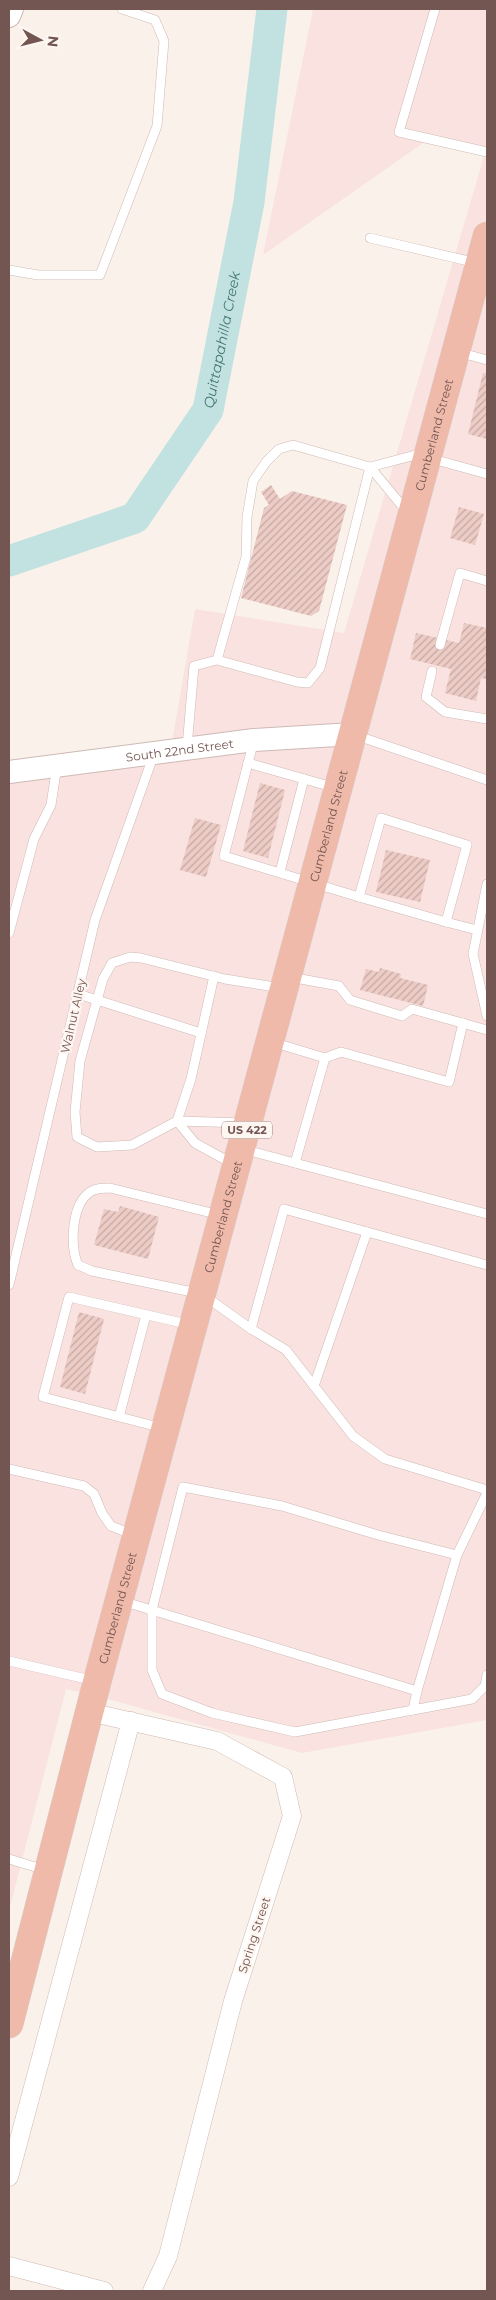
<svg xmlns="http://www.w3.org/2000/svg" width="496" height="2300" viewBox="0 0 496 2300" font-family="Montserrat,sans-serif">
<defs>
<pattern id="building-hatch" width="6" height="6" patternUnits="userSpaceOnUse" patternTransform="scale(1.25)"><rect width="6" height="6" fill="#edccc6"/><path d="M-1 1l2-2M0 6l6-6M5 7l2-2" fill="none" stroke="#c4a8a3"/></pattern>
</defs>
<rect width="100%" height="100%" fill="#fbf1eb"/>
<path fill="#f9e2e0" d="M313,9h174v1711l-185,33 -191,-53 -45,-11 -57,222v-1129l160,-23 26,-150 149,24 140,-477 -58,-15 -163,114z"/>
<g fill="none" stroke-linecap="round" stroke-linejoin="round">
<path stroke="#c1e2e0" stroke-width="31" id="s1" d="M9,561l126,-43 73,-108 41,-208 23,-193"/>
</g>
<g fill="url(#building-hatch)">
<path d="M483,373h4v66l-19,-5z"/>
<path d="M271,485l9,14 12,-8 55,14 -28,106 -8,5 -70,-18 23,-90 5,-3 -8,-13z"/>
<path d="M459,507l25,7 -9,31 -25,-7z"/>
<path d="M464,623l23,5v51l-6,-1 -5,23 -31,-8 6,-24 -41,-10 6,-26 43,10z"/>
<path d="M260,783l25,7 -17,68 -25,-7z"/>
<path d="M195,818l26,7 -15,52 -26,-7z"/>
<path d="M386,850l44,10 -10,42 -44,-10z"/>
<path d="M380,968l21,6 -1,4 28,7 -5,21 -63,-16 6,-21 13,3z"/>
<path d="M120,1206l39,11 -11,42 -54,-14 10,-36 14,3z"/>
<path d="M79,1312l25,7 -19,75 -25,-7z"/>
</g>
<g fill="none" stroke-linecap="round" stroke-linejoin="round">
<defs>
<g id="service">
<path d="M435,9l-36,123 88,20"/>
<path d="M370,238l107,25"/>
<path d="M9,270l29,5h62l57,-149 7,-85 -9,-21 -33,-11"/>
<path d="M458,352l29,8"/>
<path d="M429,458l58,16"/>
<path d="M408,513l-38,-46 53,-14"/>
<path d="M440,645l20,-72 27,8"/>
<path d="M432,671l-6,26 19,15 42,7"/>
<path d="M355,735l132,45"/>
<path d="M254,740l-30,116 135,41 22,-79 86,27 -21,77 31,8"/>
<path d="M187,747l7,-81 23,-6 29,-103 1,-40 6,-36 13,-19 13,-13 14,-4 77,22 -50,201 -12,15 -11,-1 -80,-22"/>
<path d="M248,763l88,25"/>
<path d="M280,872l24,-93"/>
<path d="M487,884l-14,70 14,62"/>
<path d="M359,897l87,25"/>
<path d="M9,933l25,-94 17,-34 6,-40"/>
<path d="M290,977l49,9 11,14 52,16 10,-7 75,21"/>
<path d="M78,994l123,39"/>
<path d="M325,1058l16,-6 108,30 14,-59"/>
<path d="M177,1121l14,-42 23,-103"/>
<path d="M177,1121l18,22 38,21"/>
<path d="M245,1123l-68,-2 -45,24 -35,2 -20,-10 -2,-25 5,-51 23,-82 9,-16 18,-6 11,1 84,21 56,9"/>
<path d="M242,1149l53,14 30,-105 -53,-16"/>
<path d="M295,1163l192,51"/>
<path d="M220,1215l-110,-27c-7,0 -14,0 -20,4 -19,13 -20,54 -12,73l14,6 110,23 49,35 33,-120 203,56"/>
<path d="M9,1285l86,-365 59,-166"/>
<path d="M251,1329l35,21 67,86 32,23 102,31"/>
<path d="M314,1386l53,-154"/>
<path d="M119,1417l27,-102"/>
<path d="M162,1428l-119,-31 26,-100 122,28"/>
<path d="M9,1469l75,17 10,8 8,19 9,13 23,9"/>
<path d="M457,1555l-79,-20 -96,-29 -99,-19 -31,123v60l10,24 50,19 83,19 177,-33 13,-13 2,-11"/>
<path d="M122,1601l295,90 40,-136 30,-62"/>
<path d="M9,1661l86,20"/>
<path d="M413,1710l4,-19"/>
<path d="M9,1859l36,11"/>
</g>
<g id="minor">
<path d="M89,1712l128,29 66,36 9,39 -59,185 -65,255 -16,35"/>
<path d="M9,2177l122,-456"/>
<path d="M9,2266l95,25"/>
</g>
<g id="tertiary">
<path d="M9,16l3,-7"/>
<path id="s2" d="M9,772l245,-32 99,-6"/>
</g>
<g id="trunk">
<path id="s3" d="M9,2024l88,-342 390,-1446"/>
</g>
</defs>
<use href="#service" stroke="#cebab5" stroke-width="10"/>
<use href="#minor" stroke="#cebab5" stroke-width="19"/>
<use href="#tertiary" stroke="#cebab5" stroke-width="24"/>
<use href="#trunk" stroke="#d8cfce" stroke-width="29"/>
<use href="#service" stroke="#fff" stroke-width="9"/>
<use href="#minor" stroke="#fff" stroke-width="18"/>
<use href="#tertiary" stroke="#fff" stroke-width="22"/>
<use href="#trunk" stroke="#efbaaa" stroke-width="28"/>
</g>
<g text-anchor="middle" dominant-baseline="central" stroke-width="4.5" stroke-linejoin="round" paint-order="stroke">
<rect fill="#fdf6f1" stroke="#9c8581" stroke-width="1" x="222" y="1121.5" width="50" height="17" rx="4"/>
<g font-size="11" font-weight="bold" fill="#735551">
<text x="247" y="1130">US 422</text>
</g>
<g font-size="12" fill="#735551" stroke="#fdf6f1">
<text stroke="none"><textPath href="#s3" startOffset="1645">Cumberland Street</textPath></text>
<text stroke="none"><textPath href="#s2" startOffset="172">South 22nd Street</textPath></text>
<text stroke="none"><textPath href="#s3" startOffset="1240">Cumberland Street</textPath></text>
<text transform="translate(73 1016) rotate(-77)">Walnut Alley</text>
<text stroke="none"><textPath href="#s3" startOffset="835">Cumberland Street</textPath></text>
<text stroke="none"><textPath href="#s3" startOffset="430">Cumberland Street</textPath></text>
<text transform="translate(254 1935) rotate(-72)">Spring Street</text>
</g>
<g font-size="14" font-style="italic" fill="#467673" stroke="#fdf6f1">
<text stroke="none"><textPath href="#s1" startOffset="335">Quittapahilla Creek</textPath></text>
</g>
</g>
<rect width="496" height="2300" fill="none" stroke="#735551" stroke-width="20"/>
<g transform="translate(40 40) rotate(97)" stroke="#fdf6f1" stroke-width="4" paint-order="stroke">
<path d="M0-4L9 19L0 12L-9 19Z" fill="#735551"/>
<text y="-8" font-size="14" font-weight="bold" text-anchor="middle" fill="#735551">N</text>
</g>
</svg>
